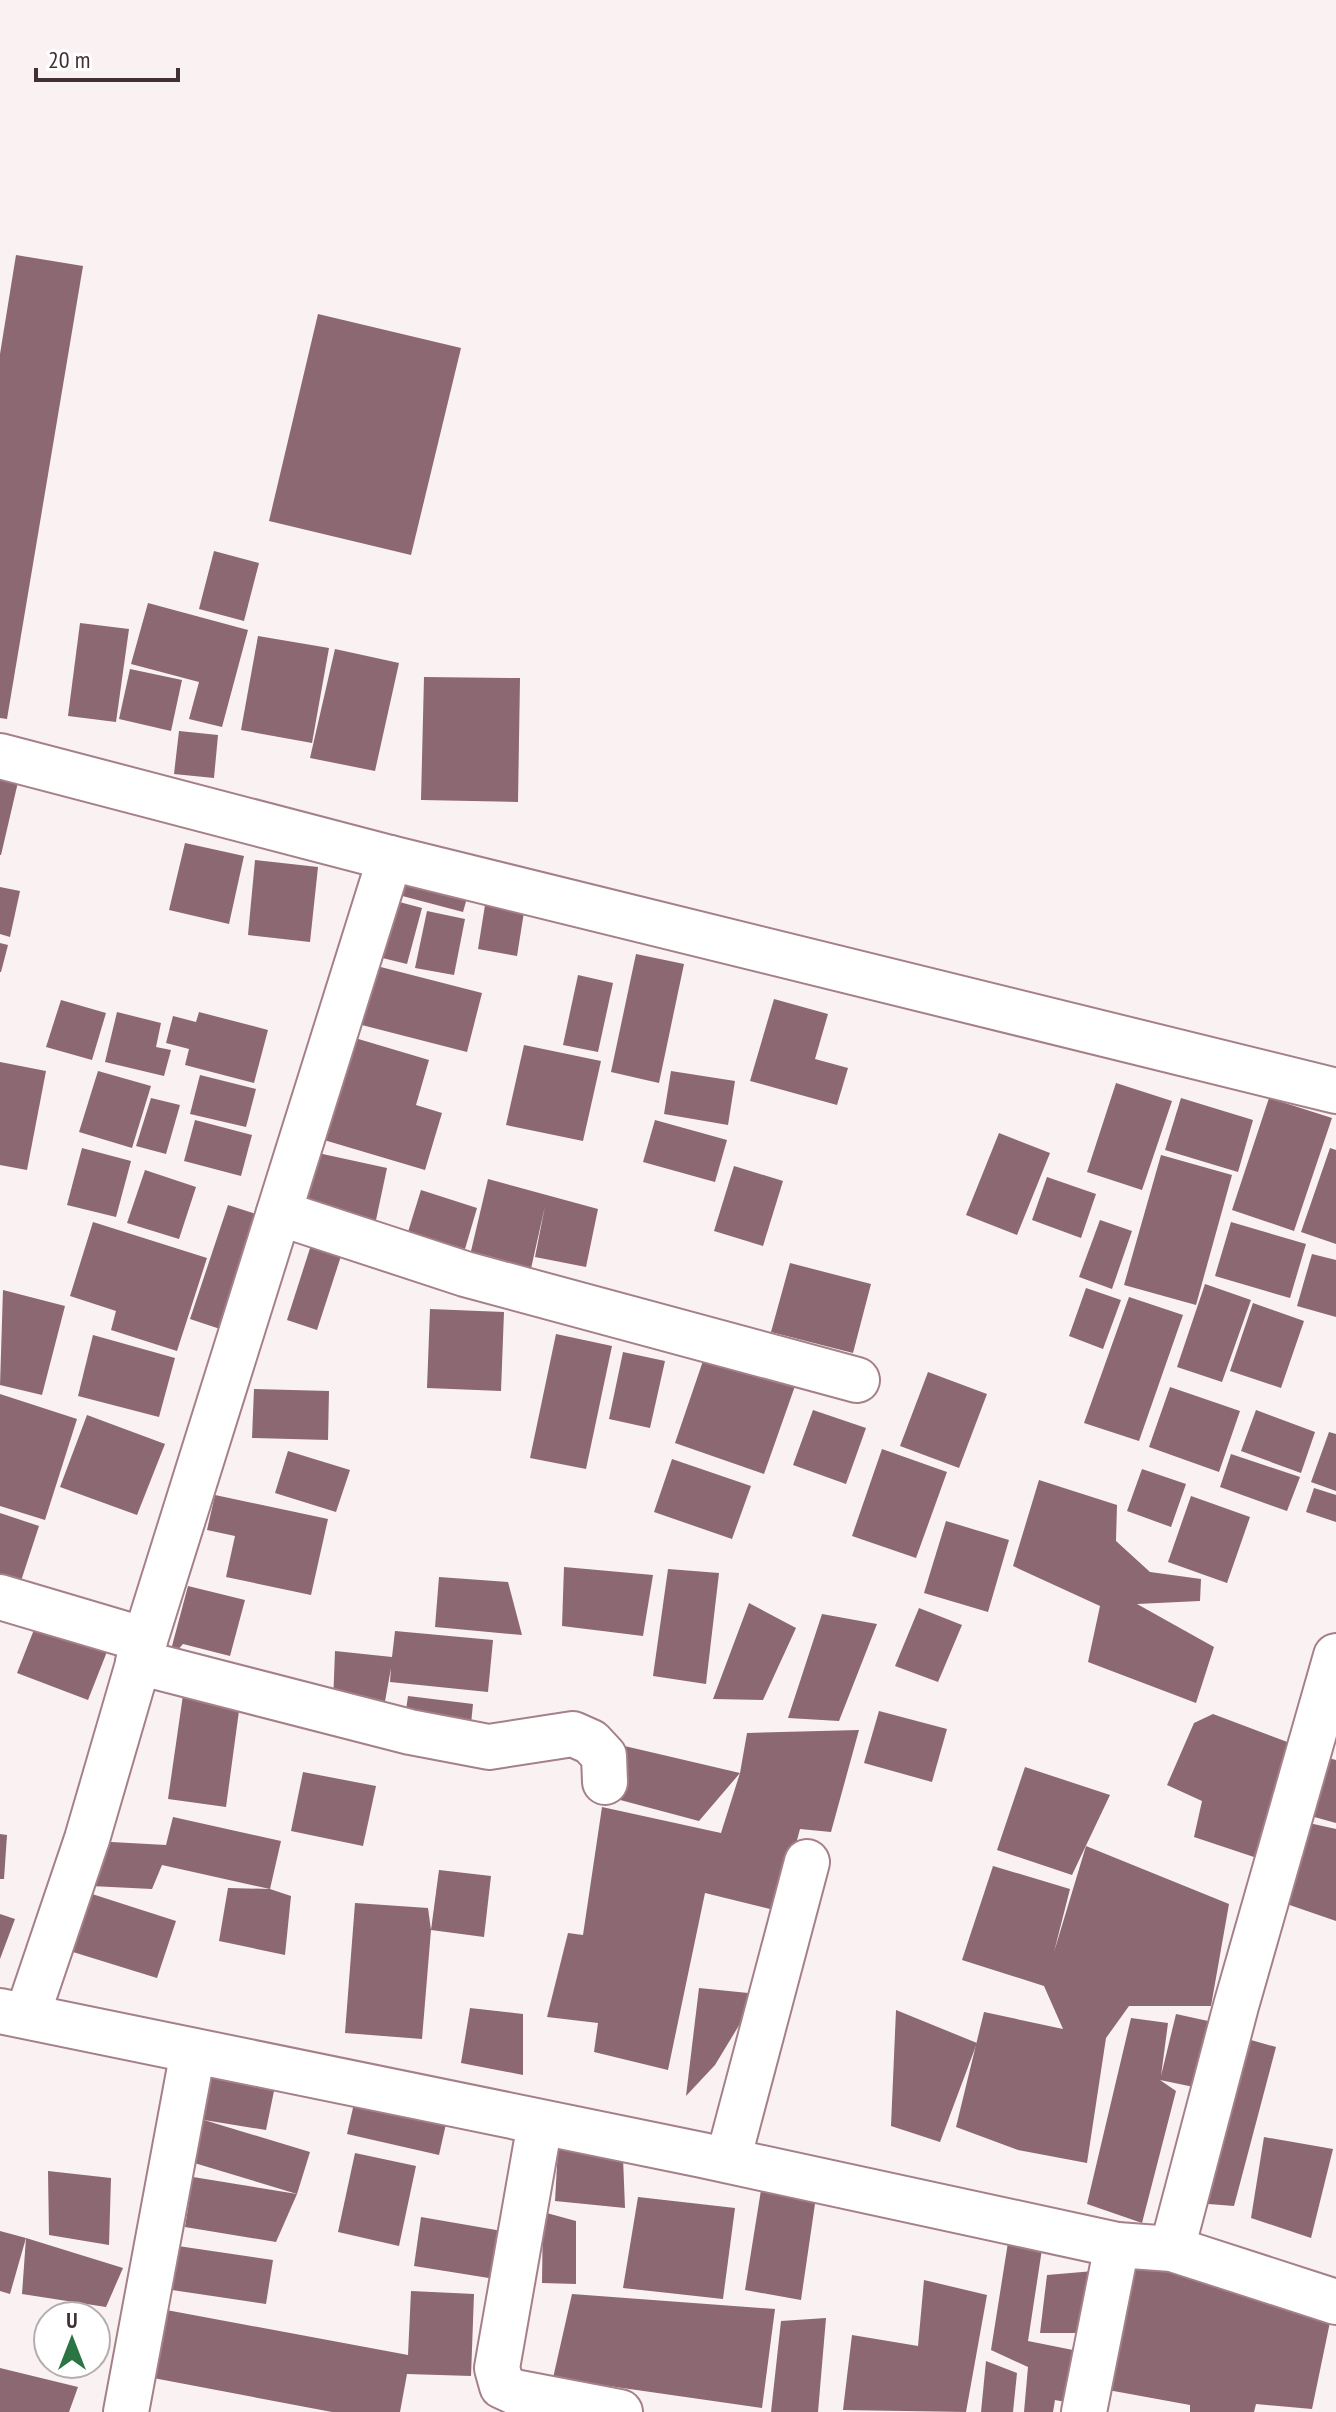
<svg xmlns="http://www.w3.org/2000/svg" width="1336" height="2412" viewBox="0 0 1336 2412" font-family="'PT Sans Narrow',sans-serif">
<rect width="100%" height="100%" fill="#faf1f3"/>
<g fill="#8c6872">
<path d="M16,255l67,11 -76,453 -7,-1v-364z"/>
<path d="M318,314l143,34 -50,207 -142,-34z"/>
<path d="M214,551l45,12 -15,58 -45,-12z"/>
<path d="M148,603l100,27 -26,97 -33,-8 10,-37 -68,-18z"/>
<path d="M80,623l49,6 -13,93 -48,-6z"/>
<path d="M258,636l71,12 -17,95 -71,-13z"/>
<path d="M335,649l64,14 -24,108 -65,-13z"/>
<path d="M130,669l52,11 -11,51 -52,-12z"/>
<path d="M424,677l96,1 -2,124 -97,-2z"/>
<path d="M179,731l39,4 -4,43 -40,-4z"/>
<path d="M0,778l18,4 -17,73h-1z"/>
<path d="M185,843l59,13 -15,68 -60,-14z"/>
<path d="M255,860l63,7 -8,75 -62,-7z"/>
<path d="M399,865l72,19 -8,28 -72,-19z"/>
<path d="M0,887l20,4 -10,46 -10,-3z"/>
<path d="M388,899l34,9 -15,56 -41,-10z"/>
<path d="M485,905l39,7 -7,44 -39,-7z"/>
<path d="M427,911l38,8 -11,56 -39,-7z"/>
<path d="M0,943l8,2 -7,27h-1z"/>
<path d="M636,954l48,10 -25,119 -48,-11z"/>
<path d="M369,964l113,29 -15,59 -113,-29z"/>
<path d="M578,975l35,8 -15,69 -35,-7z"/>
<path d="M774,999l54,15 -13,45 33,9 -11,37 -87,-24z"/>
<path d="M61,1000l45,13 -14,47 -46,-13z"/>
<path d="M117,1012l44,11 -5,24 15,3 -7,26 -59,-14z"/>
<path d="M199,1012l69,18 -14,53 -69,-18 4,-16 -23,-6 7,-27 23,6z"/>
<path d="M355,1038l74,22 -13,45 26,8 -17,57 -101,-30z"/>
<path d="M524,1045l77,16 -18,80 -77,-16z"/>
<path d="M0,1062l46,9 -19,99 -27,-5z"/>
<path d="M98,1071l53,15 -19,62 -53,-16z"/>
<path d="M671,1071l64,10 -7,44 -64,-11z"/>
<path d="M200,1075l56,14 -10,38 -56,-13z"/>
<path d="M1116,1083l56,18 -30,89 -55,-18z"/>
<path d="M151,1098l29,7 -14,49 -30,-8z"/>
<path d="M1181,1098l72,22 -15,52 -73,-22z"/>
<path d="M1269,1098l63,20 -38,113 -62,-21z"/>
<path d="M195,1120l57,15 -11,41 -57,-15z"/>
<path d="M655,1120l72,20 -12,42 -72,-20z"/>
<path d="M999,1133l51,20 -33,82 -51,-20z"/>
<path d="M82,1148l49,13 -15,56 -49,-12z"/>
<path d="M1330,1148l6,2v94l-35,-12z"/>
<path d="M318,1153l69,15 -11,52 -69,-15z"/>
<path d="M1161,1155l71,20 -36,130 -72,-20z"/>
<path d="M734,1166l49,15 -20,65 -49,-15z"/>
<path d="M145,1170l51,17 -17,52 -52,-16z"/>
<path d="M1047,1177l49,17 -15,44 -49,-18z"/>
<path d="M488,1179l110,30 -12,58 -51,-10 10,-51 -17,76 -61,-14z"/>
<path d="M421,1190l56,18 -12,41 -57,-17z"/>
<path d="M228,1205l43,14 -45,112 -36,-12z"/>
<path d="M1100,1220l32,11 -20,58 -33,-12z"/>
<path d="M93,1222l114,36 -30,93 -66,-21 5,-19 -46,-15z"/>
<path d="M1231,1222l75,22 -16,54 -75,-22z"/>
<path d="M312,1242l30,11 -25,77 -30,-10z"/>
<path d="M1312,1254l24,6v57l-39,-11z"/>
<path d="M790,1263l81,21 -18,69 -82,-21z"/>
<path d="M1205,1284l46,16 -29,82 -45,-15z"/>
<path d="M1086,1288l35,12 -18,49 -34,-13z"/>
<path d="M3,1290l62,16 -23,89 -42,-10z"/>
<path d="M1129,1297l54,18 -44,126 -55,-18z"/>
<path d="M1253,1303l51,18 -23,67 -51,-17z"/>
<path d="M430,1309l74,3 -3,79 -74,-3z"/>
<path d="M556,1334l56,12 -26,123 -56,-11z"/>
<path d="M93,1335l82,23 -16,59 -81,-21z"/>
<path d="M623,1352l42,9 -15,67 -41,-9z"/>
<path d="M705,1355l90,31 -31,88 -89,-31z"/>
<path d="M928,1372l59,22 -28,74 -59,-22z"/>
<path d="M1170,1387l70,24 -21,61 -70,-25z"/>
<path d="M254,1389l75,2 -1,49 -76,-2z"/>
<path d="M0,1394l77,25 -32,101 -45,-14z"/>
<path d="M813,1410l53,18 -20,56 -53,-19z"/>
<path d="M1256,1410l59,22 -14,41 -60,-22z"/>
<path d="M87,1415l78,29 -28,71 -77,-28z"/>
<path d="M1329,1432l7,2v57l-25,-9z"/>
<path d="M882,1449l65,23 -31,86 -64,-22z"/>
<path d="M288,1451l62,19 -14,42 -61,-19z"/>
<path d="M1231,1454l69,23 -13,34 -67,-24z"/>
<path d="M672,1459l79,27 -19,53 -78,-27z"/>
<path d="M1142,1469l44,15 -15,43 -44,-16z"/>
<path d="M1039,1480l78,25 -1,36 34,31 51,7 -1,22 -63,3 77,43 -18,56 -108,-41 12,-56 -87,-40z"/>
<path d="M1314,1488l22,7v27l-30,-10z"/>
<path d="M215,1495l113,24 -17,76 -85,-18 9,-41 -28,-6z"/>
<path d="M1191,1496l59,21 -23,66 -59,-21z"/>
<path d="M0,1513l39,13 -19,58 -20,-7z"/>
<path d="M946,1521l63,19 -21,72 -64,-19z"/>
<path d="M564,1567l89,8 -10,61 -81,-10z"/>
<path d="M668,1569l51,4 -13,111 -53,-8z"/>
<path d="M439,1577l69,5 14,53 -87,-8z"/>
<path d="M188,1586l57,14 -15,56 -47,-12 -15,17z"/>
<path d="M749,1603l47,25 -33,72 -50,-1z"/>
<path d="M919,1608l43,17 -24,57 -43,-16z"/>
<path d="M822,1614l55,10 -38,97 -51,-3z"/>
<path d="M37,1622l71,27 -20,51 -71,-27z"/>
<path d="M395,1631l98,9 -5,52 -98,-10 1,-14 -7,39 -51,-4 2,-52 57,6z"/>
<path d="M184,1688l57,8 -15,111 -58,-8z"/>
<path d="M408,1696l65,8 -2,20 -66,-7z"/>
<path d="M879,1711l68,18 -15,53 -68,-19z"/>
<path d="M1213,1714l77,29 -33,115 -63,-21 8,-36 -35,-16 27,-62z"/>
<path d="M859,1730l-28,102 -31,-3 -22,82 -73,-18 -37,177 -74,-18 4,-29 -51,-6 21,-84 15,2 19,-128 119,26 19,-60 7,-40z"/>
<path d="M616,1744l124,29 -41,48 -90,-24z"/>
<path d="M1325,1757l11,3v63l-29,-8z"/>
<path d="M1025,1767l85,28 -38,80 -75,-25z"/>
<path d="M303,1772l73,14 -13,60 -72,-15z"/>
<path d="M173,1817l108,24 -11,48 21,7 -6,59 -66,-14 9,-53 42,1 -108,-24 -10,24 -61,-3 2,-45 73,4z"/>
<path d="M1300,1821l36,8v92l-58,-20z"/>
<path d="M0,1834l7,1 -3,44h-4z"/>
<path d="M1086,1846l143,58 -18,102h-82l-23,32 -19,125 -69,-13 -62,-23 28,-115 79,17 -19,-43 -82,-26 31,-94 77,23 -16,63z"/>
<path d="M439,1870l52,6 -7,61 -53,-7z"/>
<path d="M92,1894l84,27 -19,57 -84,-26z"/>
<path d="M355,1903l73,5 3,22 -9,109 -77,-6z"/>
<path d="M0,1914l15,5 -15,40z"/>
<path d="M699,1988l59,6 -43,71 -29,31z"/>
<path d="M470,2008l53,6v61l-62,-12z"/>
<path d="M896,2010l81,33 -37,99 -49,-16z"/>
<path d="M1176,2014l55,12 -18,65 -53,-11 16,11 -34,132 -55,-19 44,-186 37,5 -7,53z"/>
<path d="M1244,2038l32,9 -42,159 -38,-3z"/>
<path d="M210,2078l64,13 -8,39 -62,-10z"/>
<path d="M358,2086l92,20 -11,49 -92,-21z"/>
<path d="M204,2120l106,32 -13,42 -106,-32z"/>
<path d="M1264,2137l69,12 -22,89 -60,-20z"/>
<path d="M558,2148l65,10 2,50 -70,-7z"/>
<path d="M355,2153l61,13 -17,80 -61,-14z"/>
<path d="M48,2171l63,7 -2,67 -60,-10z"/>
<path d="M193,2177l104,17 -21,48 -91,-15z"/>
<path d="M761,2190l55,7 -15,103 -56,-10z"/>
<path d="M638,2197l97,11 -12,91 -100,-11z"/>
<path d="M543,2212l33,9v63l-34,-1z"/>
<path d="M421,2217l81,14 -7,48 -81,-13z"/>
<path d="M0,2231l26,7 -16,56 -10,-3z"/>
<path d="M1009,2236l33,13 -14,92 45,9 -2,53 -16,-3 -2,12h-29l4,-45 -37,-17z"/>
<path d="M26,2238l97,30 -17,39 -84,-13z"/>
<path d="M178,2246l95,14 -7,44 -94,-14z"/>
<path d="M1128,2249l202,73 -18,87 -56,-5 -2,8h-64v-7l-82,-15z"/>
<path d="M1094,2271l-8,62h-46l7,-58z"/>
<path d="M924,2280l63,15 -21,117 -123,-2 9,-75 66,11z"/>
<path d="M411,2291l63,3 -3,82 -64,-2 -7,38h-68l-184,-35 13,-68 247,46z"/>
<path d="M572,2294l203,15 -13,99 -209,-30z"/>
<path d="M826,2318l-8,94h-47l10,-91z"/>
<path d="M986,2361l31,12 -4,39h-32z"/>
<path d="M0,2368l78,19 -9,25h-69z"/>
</g>
<g fill="none" stroke-linecap="round" stroke-linejoin="round">
<defs>
<g id="minor">
<path d="M0,756l390,102 946,233"/>
<path d="M279,1213l186,61 392,106"/>
<path d="M0,1597l145,43"/>
<path d="M138,1662l272,70 79,15 84,-13 18,8 13,14 1,26"/>
<path d="M0,2011l702,144 415,90 55,4 164,53"/>
<path d="M27,2016l60,-177 58,-199 245,-782"/>
<path d="M540,2123l-43,245 5,18 13,6 105,20"/>
<path d="M728,2160l79,-298"/>
<path d="M1172,2249l64,-243 100,-350"/>
<path d="M126,2412l67,-361"/>
<path d="M1084,2412l33,-167"/>
</g>
</defs>
<use href="#minor" stroke="#a58089" stroke-width="48"/>
<use href="#minor" stroke="#fff" stroke-width="44"/>
</g>
<g transform="translate(72 2340)"><circle r="38" fill="#ffffff" stroke="#b3adae" stroke-width="2"/>
<path d="M0-6L14 30L0 20L-14 30Z" fill="#2a7543"/>
<text y="-12" font-size="22" font-weight="bold" text-anchor="middle" fill="#413135">U</text>
</g>
<path d="M36 68v12h142v-12" fill="none" stroke="#413135" stroke-width="4"/>
<text x="48" y="68" font-size="24" fill="#413135" stroke="#ffffff" stroke-width="6" paint-order="stroke">20 m</text>
</svg>
